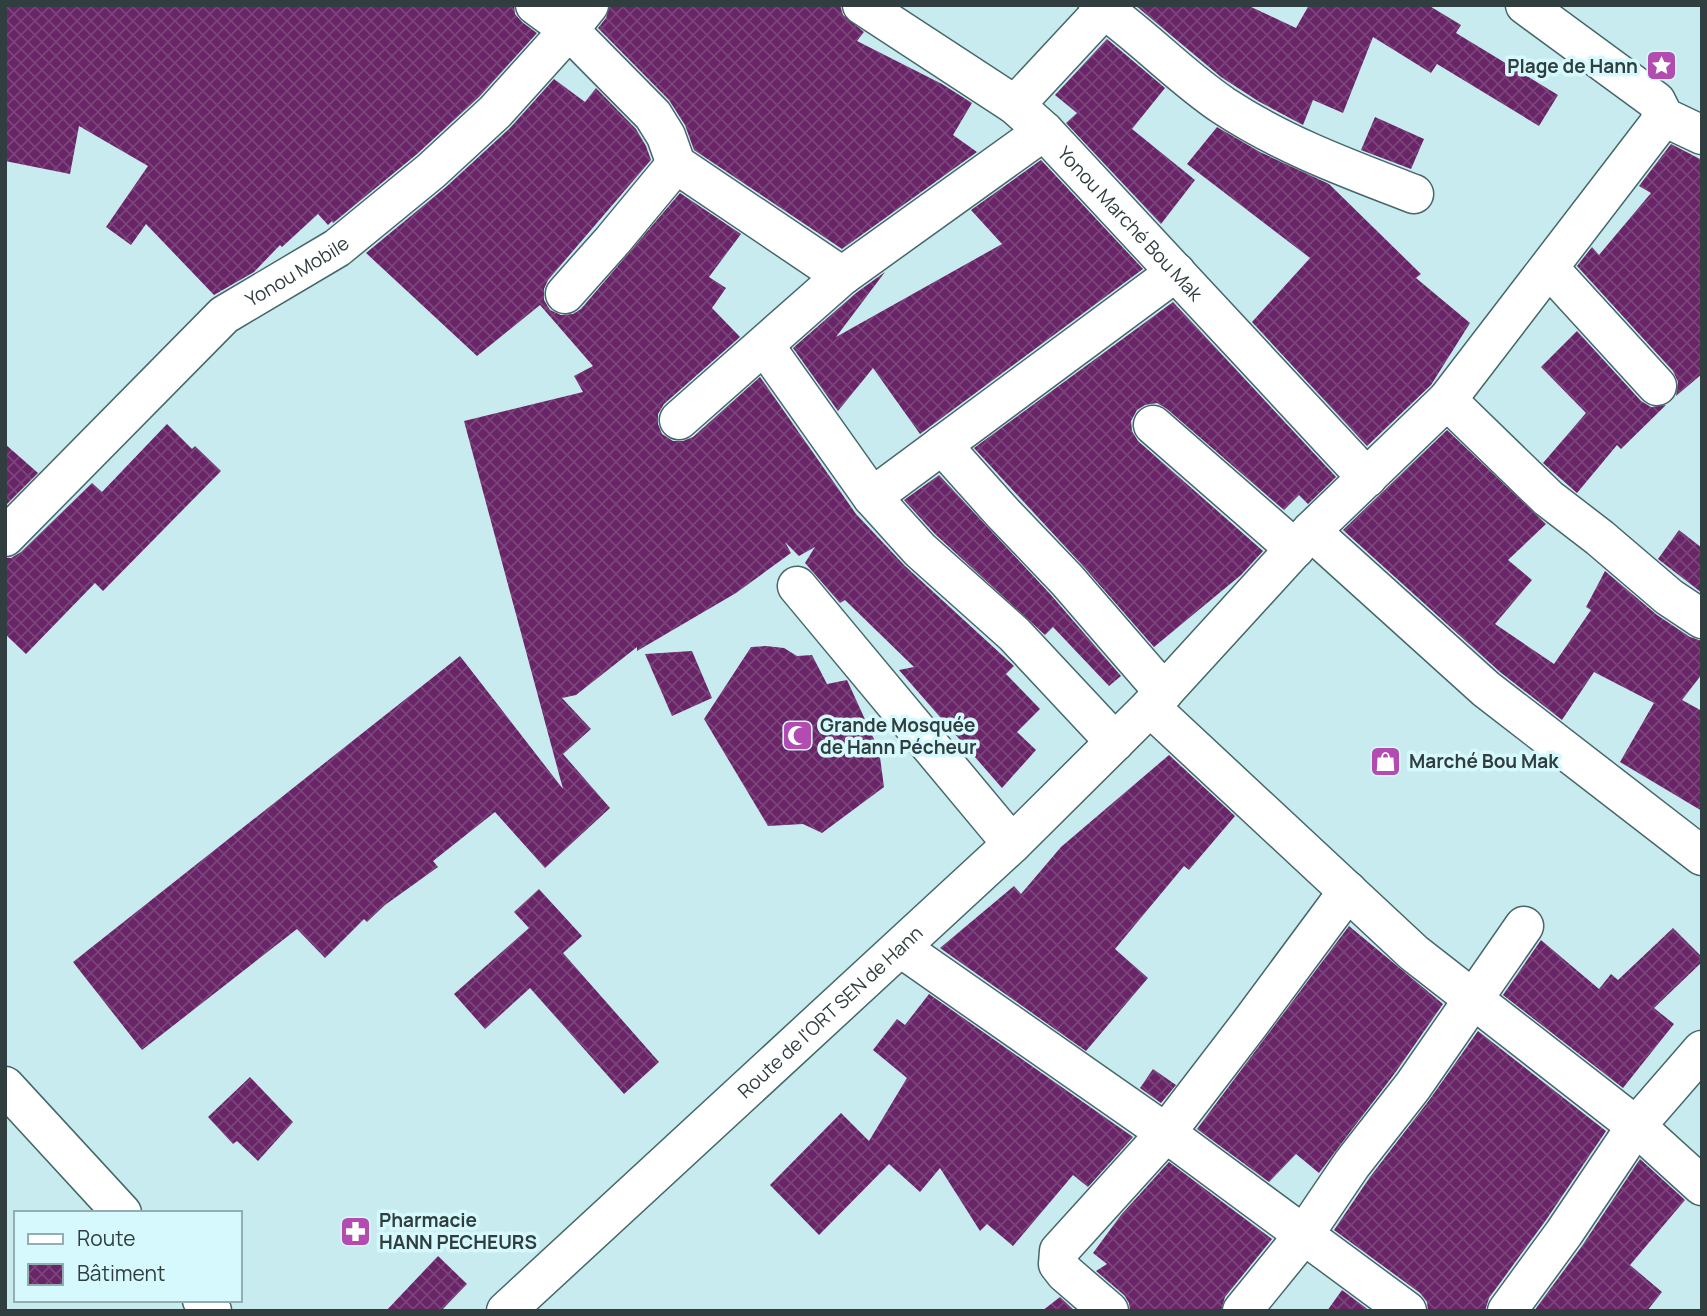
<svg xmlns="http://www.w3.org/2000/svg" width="1707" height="1316" viewBox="0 0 1707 1316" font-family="Manrope,sans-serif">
<defs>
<pattern id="building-cross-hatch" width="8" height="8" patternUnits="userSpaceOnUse" patternTransform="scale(1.75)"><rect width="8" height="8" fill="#692567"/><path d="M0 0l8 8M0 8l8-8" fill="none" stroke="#7b457a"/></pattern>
</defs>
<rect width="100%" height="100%" fill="#c8ebef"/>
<g fill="url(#building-cross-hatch)">
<path d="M5,5h509l1,9 7,8 15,11 -58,64 -62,57 -84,69 -1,-2 -4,4 -10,-11 -36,33 -2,-2 -26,27 -40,23 -68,-71 -15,21 -25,-18 42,-61 -69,-40 -9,48 -65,-13z"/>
<path d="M610,5h230l3,10 21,17 -7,9 85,43 30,19 -19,32 24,17 -135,97 -148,-99 -9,-25 -16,-25 -71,-72 8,-10z"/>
<path d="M1135,5h112l49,23 13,-23h119l33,20 -5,8 102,62 -19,31 -102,-62 -6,9 -58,-36 -30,76 -30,-13 -10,25 -45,-24 -37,-24z"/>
<path d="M1107,39l58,49 -33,41 63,51 -34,44 -95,-101 11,-10 -22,-18z"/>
<path d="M554,79l31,23 11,-14 40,41 10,17 5,14 -103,120 -4,9v11l6,10 11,5 12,-1 8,-5 99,-116 61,41 -32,43 17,11 -14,20 28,29 -76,67 -6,10v10l4,10 11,7h10l10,-4 67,-60 96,137 49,52 109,100 -8,8 34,35 -23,23 19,18 -34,38 -103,-118 15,-3 -69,-67 -5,3 -35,-40 10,-16 -16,9 -14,-14 6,11 -55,40 -99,58v-4l-61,48 -14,3 29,31 -28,25 47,54 -65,60 -50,-56 -62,49 5,6 -53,38 -18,17 -3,-3 -39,39 -28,-29 -155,121 -69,-88 387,-306 103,133 -99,-368 119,-29 -9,-16 19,-10 -53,-61 -63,51 -111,-103 80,-66 64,-59z"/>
<path d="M1375,117l49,22 -13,30 -50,-19z"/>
<path d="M1217,127l43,25 69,32 92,90 -5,4 54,45 -39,62 -64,61 -115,-124 58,-64 -123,-94z"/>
<path d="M1671,144l31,16v214l-26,22 2,-14 -5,-11 -96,-105 15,-19 7,8 52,-62 -12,-7z"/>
<path d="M1041,160l102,109 -223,165 -47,-66 -35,43 -45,-63 63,-55 29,-21 -49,65 166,-93 -31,-34z"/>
<path d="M1173,302l163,175 -28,27 -9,-9 -15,15 -117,-101 -10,-6 -12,2 -8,5 -6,11 1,10 6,10 125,110 -22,24 -87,72 -71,-81 -109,-118z"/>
<path d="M1577,331l64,70 10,6 15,-2 -45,44 -4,-4 -40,48 -34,-30 43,-50 -45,-46z"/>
<path d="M167,424l25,25 3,-3 26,25 -118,120 -8,-8 -69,71 -21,-20v-76h6l10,-6 71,-69 10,9z"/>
<path d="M1447,430l99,94 -38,36 24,20 -37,44 59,40 37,-54 -5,-3 19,-36 52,44 33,22 12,4v33l-20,26 20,11v100l-82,-49 34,-59 -60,-31 -32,48 -62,-48 -157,-142z"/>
<path d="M5,444l33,29 -33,33z"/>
<path d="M939,475l112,120 70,81 -12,10 -56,-59 -8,8 -110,-101 -31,-34z"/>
<path d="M1679,530l23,18v45l-44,-34z"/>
<path d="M766,646l18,2 13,8 15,-1 15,29 20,-4 32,70 5,37 -62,46 -19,-9 -35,2 -64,-107 47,-72z"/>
<path d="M692,651l20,47 -40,18 -27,-62z"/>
<path d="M1169,755l66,61 -46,54 -5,-4 -69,83 33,29 -62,73 -146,-103 74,-62 7,8 40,-47z"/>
<path d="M539,889l43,47 -19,17 96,109 -35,32 -94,-106 -45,41 -31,-35 75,-66 -15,-16z"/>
<path d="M1349,926l94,78 -48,69 -76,100 -23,-19 -27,28 -72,-53z"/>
<path d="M1673,928l29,29v5l-48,46 20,16 -51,64 -120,-93 38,-55 58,49 12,-15 7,6z"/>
<path d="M929,994l204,143 -45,50 -15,-12 -60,71 -26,-22 -7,7 -40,-63 -20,24 -31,-28 -70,71 -49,-50 71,-72 28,28 38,-63 -34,-28 24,-31 8,6z"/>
<path d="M1478,1031l128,100 -60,89 -57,78 -4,13h-57l-1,-9 -7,-9 -86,-63 36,-53 60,-78z"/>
<path d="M1153,1069l23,16 -15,18 -21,-15z"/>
<path d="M250,1077l43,45 -35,39 -21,-20 -4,3 -25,-27z"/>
<path d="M1640,1159l45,41 -55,65 32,27 -15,19h-113l48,-65z"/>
<path d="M1169,1162l103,77 -47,58 -4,14h-91l-1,-8 -5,-8 -28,-24 11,-7 -14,-11 28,-38z"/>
<path d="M438,1256l29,28 -26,27h-55z"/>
<path d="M1342,1290l28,21h-43z"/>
<path d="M1060,1297l15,14h-33z"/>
</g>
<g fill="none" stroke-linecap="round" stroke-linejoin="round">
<defs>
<g id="street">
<path d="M535,5l34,25 84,85 13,21 10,28 166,112"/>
<path id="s1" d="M862,5l153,100 29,26 323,347"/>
<path d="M1098,5c44,30 81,71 126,101 59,39 125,63 190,88"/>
<path d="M1525,5l131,96 8,16 38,18"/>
<path d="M1015,105l93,-100"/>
<path d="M1549,268l108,118"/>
<path d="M565,294l48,-54 63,-76"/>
<path d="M765,346l107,151 48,53 94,84 101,108"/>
<path d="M1447,400l101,98 52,40 69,59 33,22"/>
<path d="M679,420l163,-144 202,-145"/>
<path d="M1153,425l142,124"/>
<path d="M942,445l59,66 66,69 97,112"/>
<path d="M872,497l304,-225"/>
<path d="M1311,531l175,158 216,167"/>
<path id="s2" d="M5,537l219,-222 113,-67 94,-77 64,-59 74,-82 20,-25"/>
<path d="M797,586l215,258"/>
<path d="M1150,707l264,246 222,173 66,60"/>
<path d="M901,948l265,185 241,178"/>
<path id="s3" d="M506,1311l506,-467 138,-137 161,-176 136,-131 217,-283"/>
<path d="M1109,1311l-44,-38 -7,-9 1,-13 107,-118 82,-107 100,-135"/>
<path d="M1242,1311l61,-75 49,-72 61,-78 111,-160"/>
<path d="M1507,1311l57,-78 72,-107 66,-76"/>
</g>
<g id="secondary">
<path d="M5,1086l117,127"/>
<path d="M202,1300l10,11"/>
</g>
</defs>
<use href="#street" stroke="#47676a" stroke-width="41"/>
<use href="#secondary" stroke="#47676a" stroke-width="41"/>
<use href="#street" stroke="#fff" stroke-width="38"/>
<use href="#secondary" stroke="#fff" stroke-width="38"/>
</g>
<defs>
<symbol id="sight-square" viewBox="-11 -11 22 22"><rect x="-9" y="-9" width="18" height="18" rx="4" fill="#b34cb0" stroke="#d5f9fc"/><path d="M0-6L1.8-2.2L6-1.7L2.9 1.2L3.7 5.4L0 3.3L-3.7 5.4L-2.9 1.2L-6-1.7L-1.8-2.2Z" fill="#fff"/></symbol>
<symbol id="mosque-square" viewBox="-11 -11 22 22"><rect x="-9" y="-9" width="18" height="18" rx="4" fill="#b34cb0" stroke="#d5f9fc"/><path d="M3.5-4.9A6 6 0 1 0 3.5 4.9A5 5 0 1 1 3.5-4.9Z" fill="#fff"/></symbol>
<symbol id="shop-square" viewBox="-11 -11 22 22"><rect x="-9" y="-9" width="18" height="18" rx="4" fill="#b34cb0" stroke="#d5f9fc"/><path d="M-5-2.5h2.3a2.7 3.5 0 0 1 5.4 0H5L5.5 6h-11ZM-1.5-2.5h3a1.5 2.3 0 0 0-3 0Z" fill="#fff"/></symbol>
<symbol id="pharmacy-square" viewBox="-11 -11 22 22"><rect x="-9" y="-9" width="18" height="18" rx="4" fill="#b34cb0" stroke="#d5f9fc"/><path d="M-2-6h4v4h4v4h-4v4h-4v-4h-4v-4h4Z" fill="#fff"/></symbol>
</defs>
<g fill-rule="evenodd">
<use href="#sight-square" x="1644" y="48" width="35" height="35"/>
<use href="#mosque-square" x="780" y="718" width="35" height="35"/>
<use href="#shop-square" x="1368" y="744" width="35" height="35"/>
<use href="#pharmacy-square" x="338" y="1214" width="35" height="35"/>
</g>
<g text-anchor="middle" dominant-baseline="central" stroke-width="7" stroke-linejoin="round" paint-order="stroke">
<g font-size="19" font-weight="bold" fill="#303e40" stroke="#d5f9fc" text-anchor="start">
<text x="1638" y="66" text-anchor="end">Plage de Hann</text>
<text x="820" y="725">Grande Mosquée<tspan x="820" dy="22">de Hann Pécheur</tspan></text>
<text x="1409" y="761">Marché Bou Mak</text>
<text x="379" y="1220">Pharmacie<tspan x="379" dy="22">HANN PECHEURS</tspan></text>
</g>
<g font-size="19" fill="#303e40" stroke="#d5f9fc">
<text stroke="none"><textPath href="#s1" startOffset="348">Yonou Marché Bou Mak</textPath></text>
<text stroke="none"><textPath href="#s2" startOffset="397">Yonou Mobile</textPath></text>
<text stroke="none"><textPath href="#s3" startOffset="441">Route de l'ORT SEN de Hann</textPath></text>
</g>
</g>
<rect width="1707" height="1316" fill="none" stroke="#303e40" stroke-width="14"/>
<rect x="14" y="1211" width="228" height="91" fill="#d5f9fc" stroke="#93aeb1" stroke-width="2"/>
<rect x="28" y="1234" width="35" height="10" fill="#ffffff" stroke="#93aeb1" stroke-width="2"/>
<text x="77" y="1246" font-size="21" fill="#303e40">Route</text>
<rect x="28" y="1264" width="35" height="21" fill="url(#building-cross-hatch)" stroke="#93aeb1" stroke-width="2"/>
<text x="77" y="1281" font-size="21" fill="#303e40">Bâtiment</text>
</svg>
